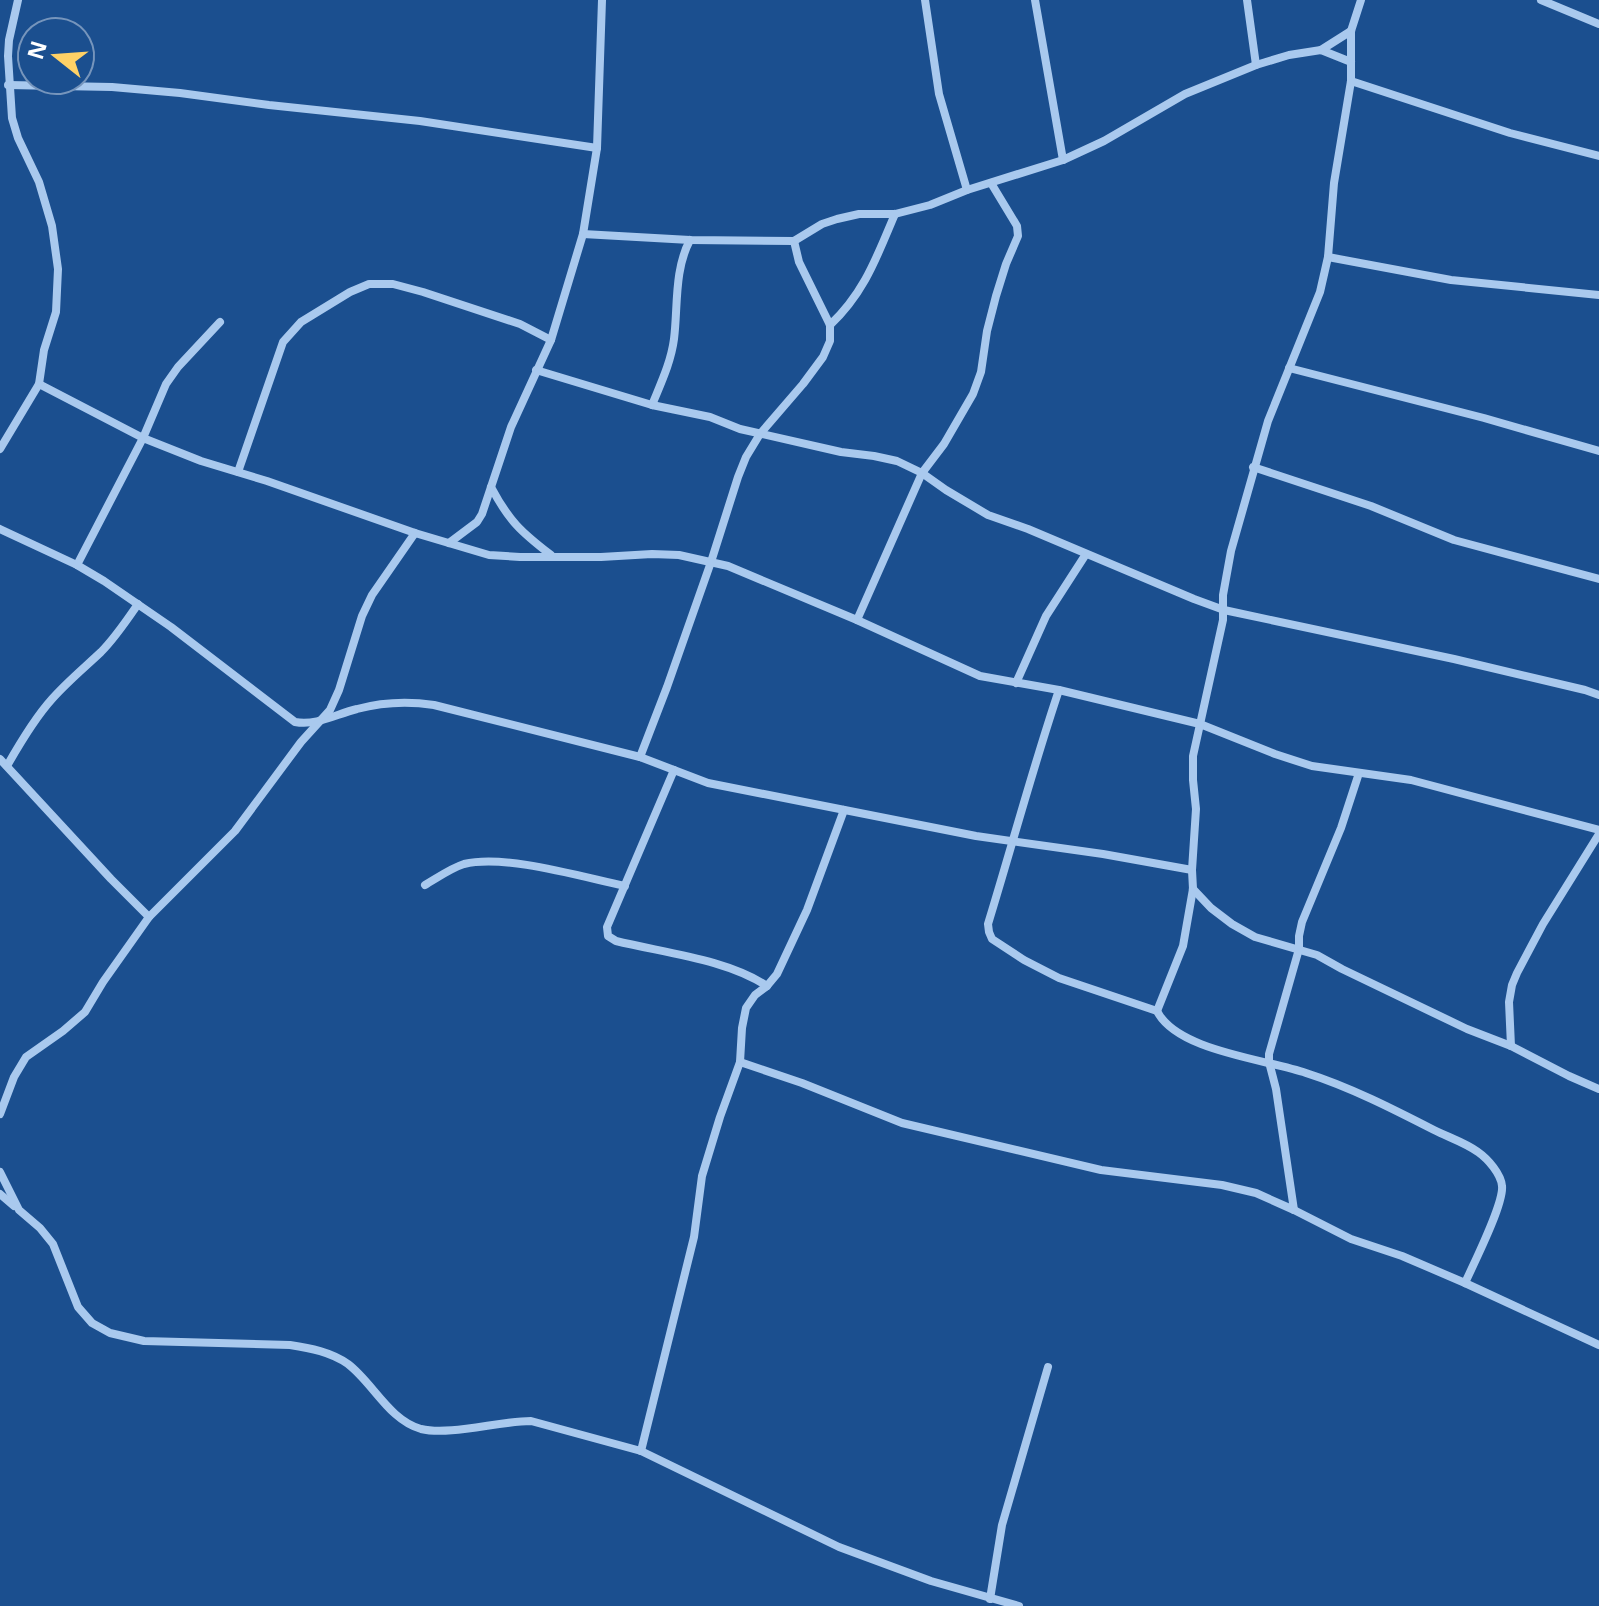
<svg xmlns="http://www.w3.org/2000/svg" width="1599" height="1606" viewBox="0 0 1599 1606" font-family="'Noto Sans',sans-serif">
<rect width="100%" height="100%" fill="#1b4f8f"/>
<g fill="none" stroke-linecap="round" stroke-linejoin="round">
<g stroke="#a9c9ee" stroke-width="8">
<path d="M925,0l14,94 28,96"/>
<path d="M1035,0l28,160"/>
<path d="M1247,0l9,65"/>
<path d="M1541,0l58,24"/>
<path d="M1321,50l30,-19"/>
<path d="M1351,81l159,52 89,23"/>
<path d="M8,85l104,2 68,6 89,12 151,16 177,27"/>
<path d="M583,234l107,6 104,1 28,-17 15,-5 22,-5h36l35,-9 37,-15 96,-30 41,-19 81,-47 71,-29 33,-10 32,-5 30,12"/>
<path d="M1328,257l123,23 148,15"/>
<path d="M830,325c35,-33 47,-69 65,-111"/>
<path d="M1289,368l195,50 115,33"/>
<path d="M536,370l116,35 58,12 30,12 101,23 33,4 23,5 25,12 24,17 42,25 40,14 166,70 30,11 230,49 131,31 14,5"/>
<path d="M39,384l104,54 58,23 66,20 148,52 74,22 31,2h81l51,-3 27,1 49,11 129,54 123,56 79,14 141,34 75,30 37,12 99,14 188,50"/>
<path d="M652,405c9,-22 19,-43 22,-66 4,-32 0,-69 16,-99"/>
<path d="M0,449l39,-65 5,-34 12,-38 2,-43 -6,-43 -13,-44 -21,-44 -6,-20 -4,-62 1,-16 9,-40"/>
<path d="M1253,467l118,39 83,34 145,39"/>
<path d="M238,472l45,-130 18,-20 49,-30 19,-8h24l30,8 97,32 31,16"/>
<path d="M491,487c18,34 30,45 60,68"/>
<path d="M0,529l77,36 27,16 67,46 124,95c22,4 41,-8 62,-13 26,-7 51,-8 77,-4l206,52 68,26 268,53 127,18 89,16"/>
<path d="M449,543l28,-21 5,-8 29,-87 40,-87 32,-106 14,-86 5,-148"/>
<path d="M77,565l66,-127 23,-54 12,-17 42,-45"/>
<path d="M857,620l65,-147 22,-29 29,-50 8,-22 6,-41 9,-35 10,-32 12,-28 -1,-10 -26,-43"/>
<path d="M1016,683l30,-67 40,-62"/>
<path d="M1059,690c-26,77 -47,156 -71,234l1,8 3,7 32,21 35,18 98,33c20,40 108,48 149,62 44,14 87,36 128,57 14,7 32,13 44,22 10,7 23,22 24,34 2,18 -28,77 -37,97"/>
<path d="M640,757l27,-70 44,-125 27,-85 8,-20 14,-23 43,-50 20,-27 7,-16v-16l-31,-63 -5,-21"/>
<path d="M0,759l111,120 38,38"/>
<path d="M7,766c13,-23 27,-47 45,-67 15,-17 32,-31 49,-47 14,-14 26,-32 37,-48"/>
<path d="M674,770l-67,157 1,9 8,5c49,12 110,18 151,45"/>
<path d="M425,885c12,-7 26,-17 39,-21 42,-10 118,13 161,22"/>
<path d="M1193,889l18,19 21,16 23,13 62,18 25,14 125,60 44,17 58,30 30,13"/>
<path d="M1157,1011l26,-65 10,-57 -1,-19 4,-61 -3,-29v-24l30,-136v-25l8,-44 37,-130 52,-129 8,-35 6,-74 17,-102v-50l10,-31"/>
<path d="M1511,1046l-2,-44 3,-17 5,-12 26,-49 56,-90"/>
<path d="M740,1062l2,-34 4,-20 9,-13 12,-9 10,-12 30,-64 37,-100"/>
<path d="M0,1114l14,-37 12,-20 37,-26 22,-19 18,-30 46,-65 86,-86 66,-89 29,-32 9,-20 23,-74 10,-21 43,-62"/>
<path d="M0,1172l19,38 21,18 13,16 25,63 14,16 18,10 34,8 146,4c20,3 41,7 58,19 25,19 41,56 73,65 29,7 78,-8 110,-8l110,30 198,96 92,34 88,25"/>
<path d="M0,1194l14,12"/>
<path d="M1294,1210l-18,-121 -7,-27v-8l30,-105v-13l3,-14 39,-94 18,-55"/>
<path d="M641,1451l53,-214 8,-61 18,-59 20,-55 62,21 100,40 199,47 121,15 34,8 38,17 57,29 51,17 63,27 134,62"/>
<path d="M990,1599l12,-74 46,-158"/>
</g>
</g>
<g transform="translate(56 56) rotate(287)"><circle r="38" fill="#1b4f8f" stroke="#7695bc" stroke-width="2"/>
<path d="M0-6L14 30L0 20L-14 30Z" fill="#ffd166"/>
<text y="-12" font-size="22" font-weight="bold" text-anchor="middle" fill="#ffffff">N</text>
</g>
</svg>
